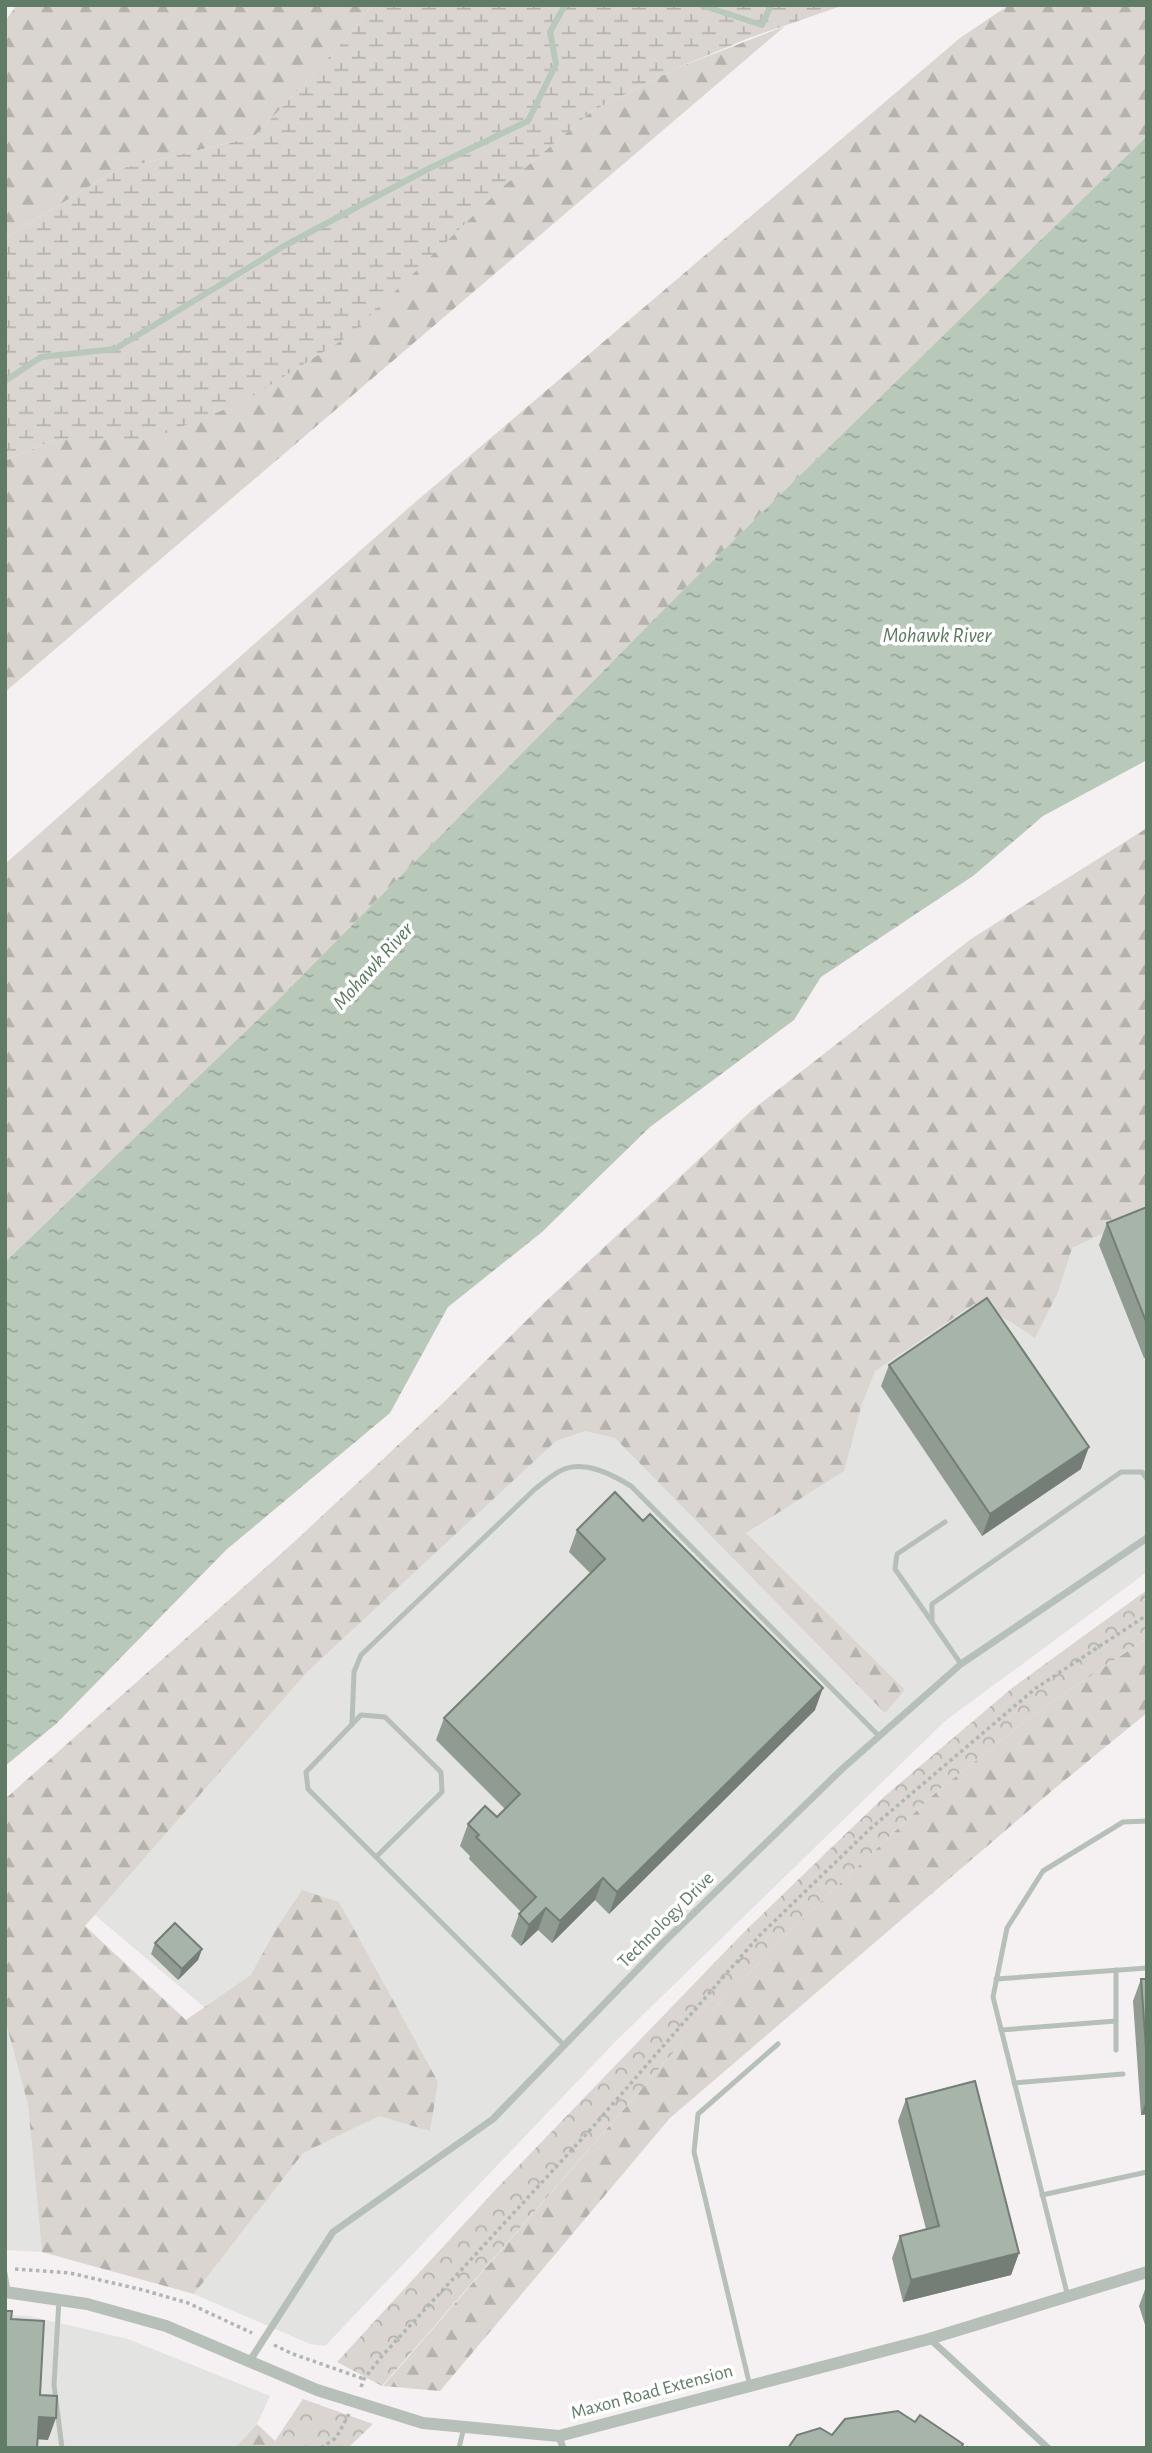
<svg xmlns="http://www.w3.org/2000/svg" width="1152" height="2453" viewBox="0 0 1152 2453" font-family="'Alegreya Sans',sans-serif">
<defs>
<pattern id="forest-firs" width="22" height="20" patternUnits="userSpaceOnUse" patternTransform="scale(1.75)"><rect width="22" height="20" fill="#dad5d0"/><path d="M5 1l3.5 6h-7zM16 11l3.5 6h-7z" fill="#b4b2ad"/></pattern>
<pattern id="wetland-marsh" width="20" height="14" patternUnits="userSpaceOnUse" patternTransform="scale(1.75)"><rect width="20" height="14" fill="#dad5d0"/><path d="M1 5h8M5 5V1M11 12h8M15 12V8" fill="none" stroke="#b4b2ad"/></pattern>
<pattern id="park-crowns" width="20" height="18" patternUnits="userSpaceOnUse" patternTransform="scale(1.75)"><rect width="20" height="18" fill="#dad5d0"/><path d="M2 6a3 3 0 1 1 6 0M12 15a3 3 0 1 1 6 0" fill="none" stroke="#b4b2ad"/></pattern>
<pattern id="water-ripples" width="26" height="14" patternUnits="userSpaceOnUse" patternTransform="scale(1.75)"><rect width="26" height="14" fill="#b8c8b9"/><path d="M2 4q2-2 4 0t4 0M15 11q2-2 4 0t4 0" fill="none" stroke="#99a79a"/></pattern>
</defs>
<rect width="100%" height="100%" fill="#f5f1f2"/>
<g fill="#e3e3e1">
<path d="M1147,1133v439l-202,149 -330,321 -290,304 -15,-2 -116,-50 80,-104 -12,-134 -224,-189 527,-451z"/>
<path d="M5,2019l23,86 14,147 -37,-2z"/>
<path d="M5,2315l24,1 99,23 142,57 -13,28 -22,24h-230z"/>
</g>
<g fill="url(#forest-firs)">
<path d="M17,5h355l-27,35 -91,97 -136,32 -113,69v-217z"/>
<path d="M1009,5h138v131l-455,445 -419,424 -268,257v-398l407,-359 548,-467z"/>
<path d="M785,26l-780,666v-231l48,-21h95l359,-257 85,-72 85,-43z"/>
<path d="M1147,828v384l-75,36 -14,44 -23,46 -24,-16 -37,-18 -99,67 -14,36 -17,64 -98,62 159,157 -20,23 -270,-275 -30,-7 -29,10 -248,230 -223,255 101,94 65,-45 25,-46 26,-39 37,12 99,180 -8,49 -51,-15 -76,37 -109,141 -152,-42 -14,-147 -23,-86v-220l288,-256 149,-139 103,-102 207,-192 219,-171z"/>
<path d="M1147,1638v75l-93,76 -384,329 -230,273 -57,-5 302,-347 103,-106 147,-140 102,-81z"/>
<path d="M257,2424l18,17 1,7h-41z"/>
</g>
<path fill="url(#wetland-marsh)" d="M372,5h472l-95,33 -72,30 -85,43 -85,72 -158,153 -108,67 -93,37h-95l-48,21v-223l113,-69 136,-32 91,-97z"/>
<g fill="url(#park-crowns)">
<path d="M1147,1590v48l-110,74 -102,81 -147,140 -103,106 -303,347 -45,-24 161,-175 247,-256 141,-136 126,-107z"/>
<path d="M303,2399l70,25 -25,24h-72l-1,-7z"/>
</g>
<path fill="url(#water-ripples)" d="M1147,136v624l-104,56 -70,60 -152,101 -27,43 -144,107 -108,105 -94,75 -58,106 -164,137 -170,174 -51,42v-504l268,-257 419,-424z"/>
<g fill="none" stroke-linecap="round" stroke-linejoin="round">
<g stroke="#b8c8b9" stroke-width="6">
<path d="M701,5l61,20 9,-20"/>
<path d="M5,381l36,-24 74,-8 169,-103 144,-77 100,-48 28,-57 -6,-32 15,-27"/>
</g>
<g stroke="#afb7b2" stroke-width="3.5" stroke-dasharray="3.5 3.5" stroke-linecap="butt">
<path d="M15,2269l55,4 73,17 45,13 64,30"/>
<path d="M274,2345l19,9 71,25"/>
<path d="M361,2387l3,-8 18,-23 209,-227 168,-193 112,-108 165,-140 111,-73"/>
<path d="M321,2448l15,-10 13,-24"/>
</g>
<g stroke="#b6c0b9" stroke-width="5">
<path d="M932,1622l-37,-53 2,-15 48,-32"/>
<path d="M961,1664l-29,-42v-18l189,-132h21l5,7"/>
<path d="M352,1725l2,-53 7,-17 174,-166c8,-6 18,-15 27,-19 23,-10 49,4 69,16l248,250"/>
<path d="M376,1857l66,-65 -1,-20 -56,-55 -24,-2 -55,57 2,17 256,256"/>
<path d="M1116,1970v80"/>
<path d="M996,1979l151,-11"/>
<path d="M1001,2030l115,-9"/>
<path d="M1014,2083l109,-9"/>
<path d="M1042,2195l105,-23"/>
<path d="M5,2273l3,18"/>
<path d="M1068,2297l-75,-300 14,-69 36,-57 80,-49 24,-1"/>
<path d="M59,2300l-5,85 8,63"/>
<path d="M750,2386l-56,-234 4,-38 80,-70"/>
<path d="M459,2448l5,-21"/>
</g>
<g stroke="#b6c0b9" stroke-width="7">
<path d="M930,2339l118,109"/>
<path d="M249,2362l84,-130 160,-113 170,-176 179,-174 119,-105 186,-126"/>
<path d="M559,2436l4,12"/>
</g>
<path stroke="#b6c0b9" stroke-width="12" d="M5,2292l82,12 79,22 151,64 106,33 136,13 370,-97 218,-67"/>
</g>
<g fill="#909b91">
<path d="M1147,1207v150l-3,1 -45,-113 8,-22z"/>
<path d="M889,1365l192,104 -99,67 -101,-150z"/>
<path d="M577,1530l238,180 -206,204 -14,-14 -43,43 -14,-13 -17,16 -10,-10 8,-22 2,-2 -52,-53 1,-3 -10,-10 8,-22 29,-7 8,-8 -69,-69 8,-22 146,-145 -21,-21z"/>
<path d="M155,1943l47,6 -4,11 -20,20 -27,-26z"/>
<path d="M1141,1979h6v135l-6,1 -8,-114z"/>
<path d="M906,2099l113,154 -8,22 -108,27 -11,-44 8,-22 26,-7 -28,-108z"/>
<path d="M1147,2284v47l-8,-25z"/>
</g>
<g fill="#757e76">
<path d="M1089,1447l-8,22 -99,67 8,-22z"/>
<path d="M823,1688l-8,22 -206,204 8,-22z"/>
<path d="M603,1878l-8,22 -43,43 8,-22z"/>
<path d="M546,1908l-8,22 -17,16 8,-21z"/>
<path d="M202,1949l-4,11 -20,20 4,-11z"/>
<path d="M1147,2098v16l-6,1z"/>
<path d="M1019,2253l-8,22 -108,27 8,-22z"/>
<path d="M39,2417l17,1 -8,22 -17,-1z"/>
</g>
<g fill="#a7b4a9" stroke="#757e76" stroke-width="2">
<path d="M1147,1207v117l-40,-101z"/>
<path d="M987,1298l102,149 -99,67 -101,-149z"/>
<path d="M615,1492l28,29 7,-7 173,174 -206,204 -14,-14 -43,43 -14,-13 -17,17 -10,-11 17,-17 -60,-60 3,-2 -11,-11 17,-18 12,11 23,-23 -76,-76 161,-159 -28,-29z"/>
<path d="M175,1923l27,26 -20,20 -27,-26z"/>
<path d="M1141,1979h6v83z"/>
<path d="M975,2081l44,172 -108,27 -11,-44 39,-10 -33,-127z"/>
<path d="M5,2311h7l-1,8 33,2 -4,74 17,1 -1,22 -17,-1 -2,31h-32z"/>
<path d="M898,2411l17,11 5,-7 43,29 -2,4h-173l9,-13 23,-7 12,7 13,-16z"/>
</g>
<g text-anchor="middle" dominant-baseline="central" stroke-width="7" stroke-linejoin="round" paint-order="stroke">
<g font-size="19" fill="#607c67" stroke="#fff">
<text transform="translate(666 1920) rotate(-45)">Technology Drive</text>
<text transform="translate(652 2392) rotate(-15)">Maxon Road Extension</text>
</g>
<g font-size="21" font-style="italic" fill="#5a785e" stroke="#fff">
<text x="937" y="635">Mohawk River</text>
<text transform="translate(373 966) rotate(-48)">Mohawk River</text>
</g>
</g>
<rect width="1152" height="2453" fill="none" stroke="#607c67" stroke-width="14"/>
</svg>
